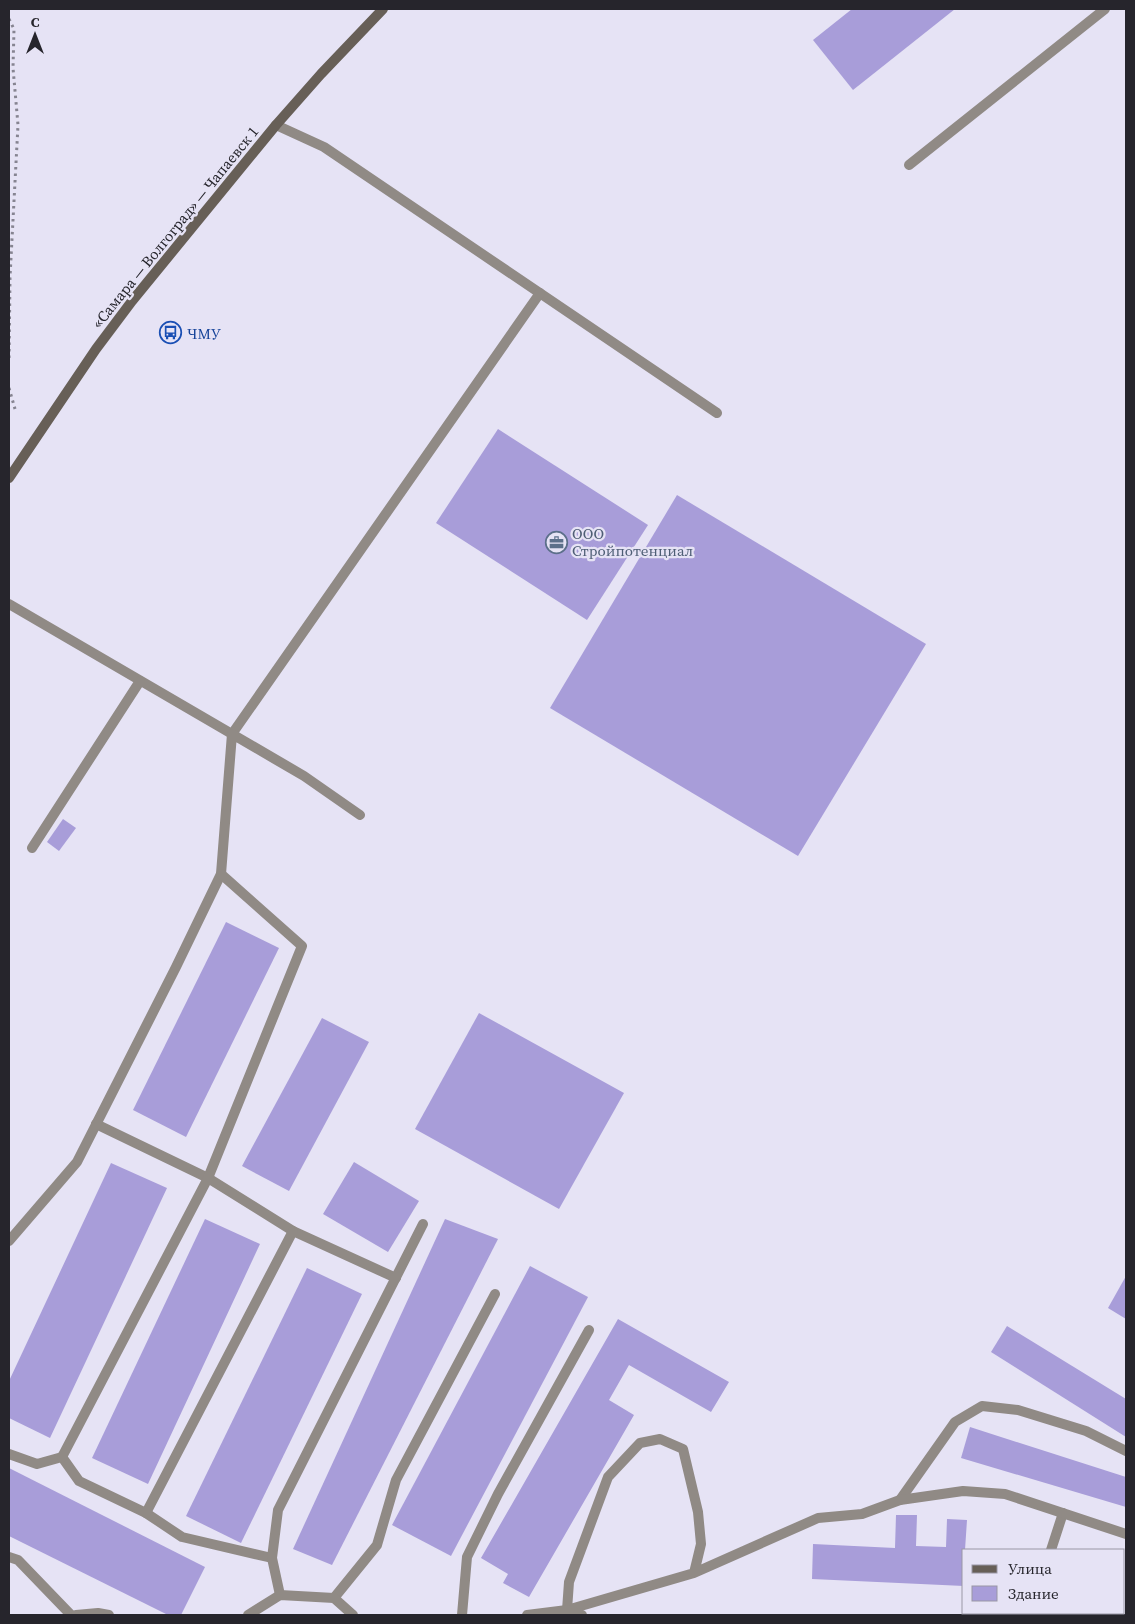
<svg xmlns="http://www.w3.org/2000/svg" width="1135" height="1624" viewBox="0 0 1135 1624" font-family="'Source Serif 4',serif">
<rect width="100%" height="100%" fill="#e6e3f5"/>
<g fill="#a89dd9">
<path d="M852,9h103l-102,81 -40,-50z"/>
<path d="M498,429l150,96 -61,95 -151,-97z"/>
<path d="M677,495l249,149 -128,212 -248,-148z"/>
<path d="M63,819l13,9 -17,23 -12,-9z"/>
<path d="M226,922l53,26 -93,189 -53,-27z"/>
<path d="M479,1013l145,80 -65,116 -144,-80z"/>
<path d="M322,1018l47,24 -80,149 -47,-25z"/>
<path d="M354,1162l65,39 -31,51 -65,-38z"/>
<path d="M111,1163l56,25 -117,250 -41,-20v-37z"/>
<path d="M205,1219l55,25 -112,240 -56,-26z"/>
<path d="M445,1219l53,20 -166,326 -39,-16z"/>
<path d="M530,1266l58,31 -137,259 -59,-31z"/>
<path d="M307,1268l55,26 -121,249 -55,-27z"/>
<path d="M1126,1276v43l-18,-11z"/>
<path d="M618,1319l111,63 -18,30 -82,-47 -20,35 25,15 -105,182 -26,-14 5,-9 -27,-16z"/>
<path d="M1007,1326l119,73v38l-135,-85z"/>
<path d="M970,1427l156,50v30l-165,-49z"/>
<path d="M9,1468l196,99 -24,48h-13l-159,-79z"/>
<path d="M896,1515h21l-1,31 30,1 1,-28 20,1 -2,30h-1v36l-152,-7 1,-35 82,4z"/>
</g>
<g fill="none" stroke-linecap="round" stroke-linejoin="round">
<g stroke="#868491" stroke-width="3" stroke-dasharray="2.5 4" stroke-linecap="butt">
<path d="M9,19l5,10 -1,39 5,57 -8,152 -1,85"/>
<path d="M9,388l6,21"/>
</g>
<g stroke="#908a85" stroke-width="10">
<path d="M276,125l48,22 393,266"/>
<path d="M909,165l196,-156"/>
<path d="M9,604l223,130 308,-441"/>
<path d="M32,848l108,-167"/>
<path d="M96,1124l112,54 85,53 103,47"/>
<path d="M9,1241l68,-79 99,-195 45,-93 11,-140 72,42 56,39"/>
<path d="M9,1454l28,10 25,-7 17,24 67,32 36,24 90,21"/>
<path d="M62,1457l146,-279 94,-232 -81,-72"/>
<path d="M900,1500l55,-78 27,-16 36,4 68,21 40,20"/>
<path d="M146,1513l147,-282"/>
<path d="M1051,1550l12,-37"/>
<path d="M9,1557l9,3 53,55"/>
<path d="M694,1573l7,-29 -3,-32 -15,-63 -23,-10 -20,4 -32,34 -39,105 -2,28 127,-37 124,-55 44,-4 38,-14 63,-9 42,3 121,40"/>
<path d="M280,1595l-8,-37 6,-48 145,-286"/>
<path d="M334,1598l43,-53 19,-65 99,-186"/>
<path d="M76,1615l22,-2 11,2"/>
<path d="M248,1615l32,-20 54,3 19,17"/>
<path d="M462,1615l5,-58 31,-63 91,-164"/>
<path d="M527,1615l40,-5 15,5"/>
<path d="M1043,1615l1,-2"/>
</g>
<path stroke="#675f57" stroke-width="10" d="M9,478l87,-129 36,-48 144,-176 45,-51 62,-65"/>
</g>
<defs>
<symbol id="bus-ring" viewBox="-11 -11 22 22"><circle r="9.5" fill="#e6e3f5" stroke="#1a4fb4" stroke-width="1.5"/><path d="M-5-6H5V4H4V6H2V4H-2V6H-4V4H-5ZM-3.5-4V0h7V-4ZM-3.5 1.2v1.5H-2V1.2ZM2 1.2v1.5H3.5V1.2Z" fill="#1a4fb4"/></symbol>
<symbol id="office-ring" viewBox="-11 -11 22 22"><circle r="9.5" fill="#e6e3f5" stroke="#5c6f8a" stroke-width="1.5"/><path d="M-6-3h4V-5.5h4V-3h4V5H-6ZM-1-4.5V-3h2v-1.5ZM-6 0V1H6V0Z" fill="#5c6f8a"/></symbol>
</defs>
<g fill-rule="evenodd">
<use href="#bus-ring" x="158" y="320" width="25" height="25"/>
<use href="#office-ring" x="544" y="530" width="25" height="25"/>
</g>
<g text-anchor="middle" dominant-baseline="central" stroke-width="4.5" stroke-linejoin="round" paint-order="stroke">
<g font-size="15" fill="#26252c" stroke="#e6e3f5">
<text transform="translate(175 227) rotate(-51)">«Самара — Волгоград» — Чапаевск 1</text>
</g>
<g font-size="15" fill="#164399" stroke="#e6e3f5" text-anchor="start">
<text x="187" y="333">ЧМУ</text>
</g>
<g font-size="15" fill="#4e5e75" stroke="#e6e3f5" text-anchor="start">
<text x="572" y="533">ООО<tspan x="572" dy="17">Стройпотенциал</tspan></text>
</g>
</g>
<rect width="1135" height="1624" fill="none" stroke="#26252c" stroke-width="20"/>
<rect x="962" y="1549" width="162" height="65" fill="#e6e3f5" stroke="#9997a5"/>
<rect x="972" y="1565" width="25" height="8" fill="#675f57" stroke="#9997a5"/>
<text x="1008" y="1574" font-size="15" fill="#26252c">Улица</text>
<rect x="972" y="1586" width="25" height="15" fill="#a89dd9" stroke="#9997a5"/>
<text x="1008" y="1599" font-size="15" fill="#26252c">Здание</text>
<g transform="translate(35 35)" stroke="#e6e3f5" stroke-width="4" paint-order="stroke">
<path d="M0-4L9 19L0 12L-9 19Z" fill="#26252c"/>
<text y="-8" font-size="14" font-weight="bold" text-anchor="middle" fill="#26252c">С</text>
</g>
</svg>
